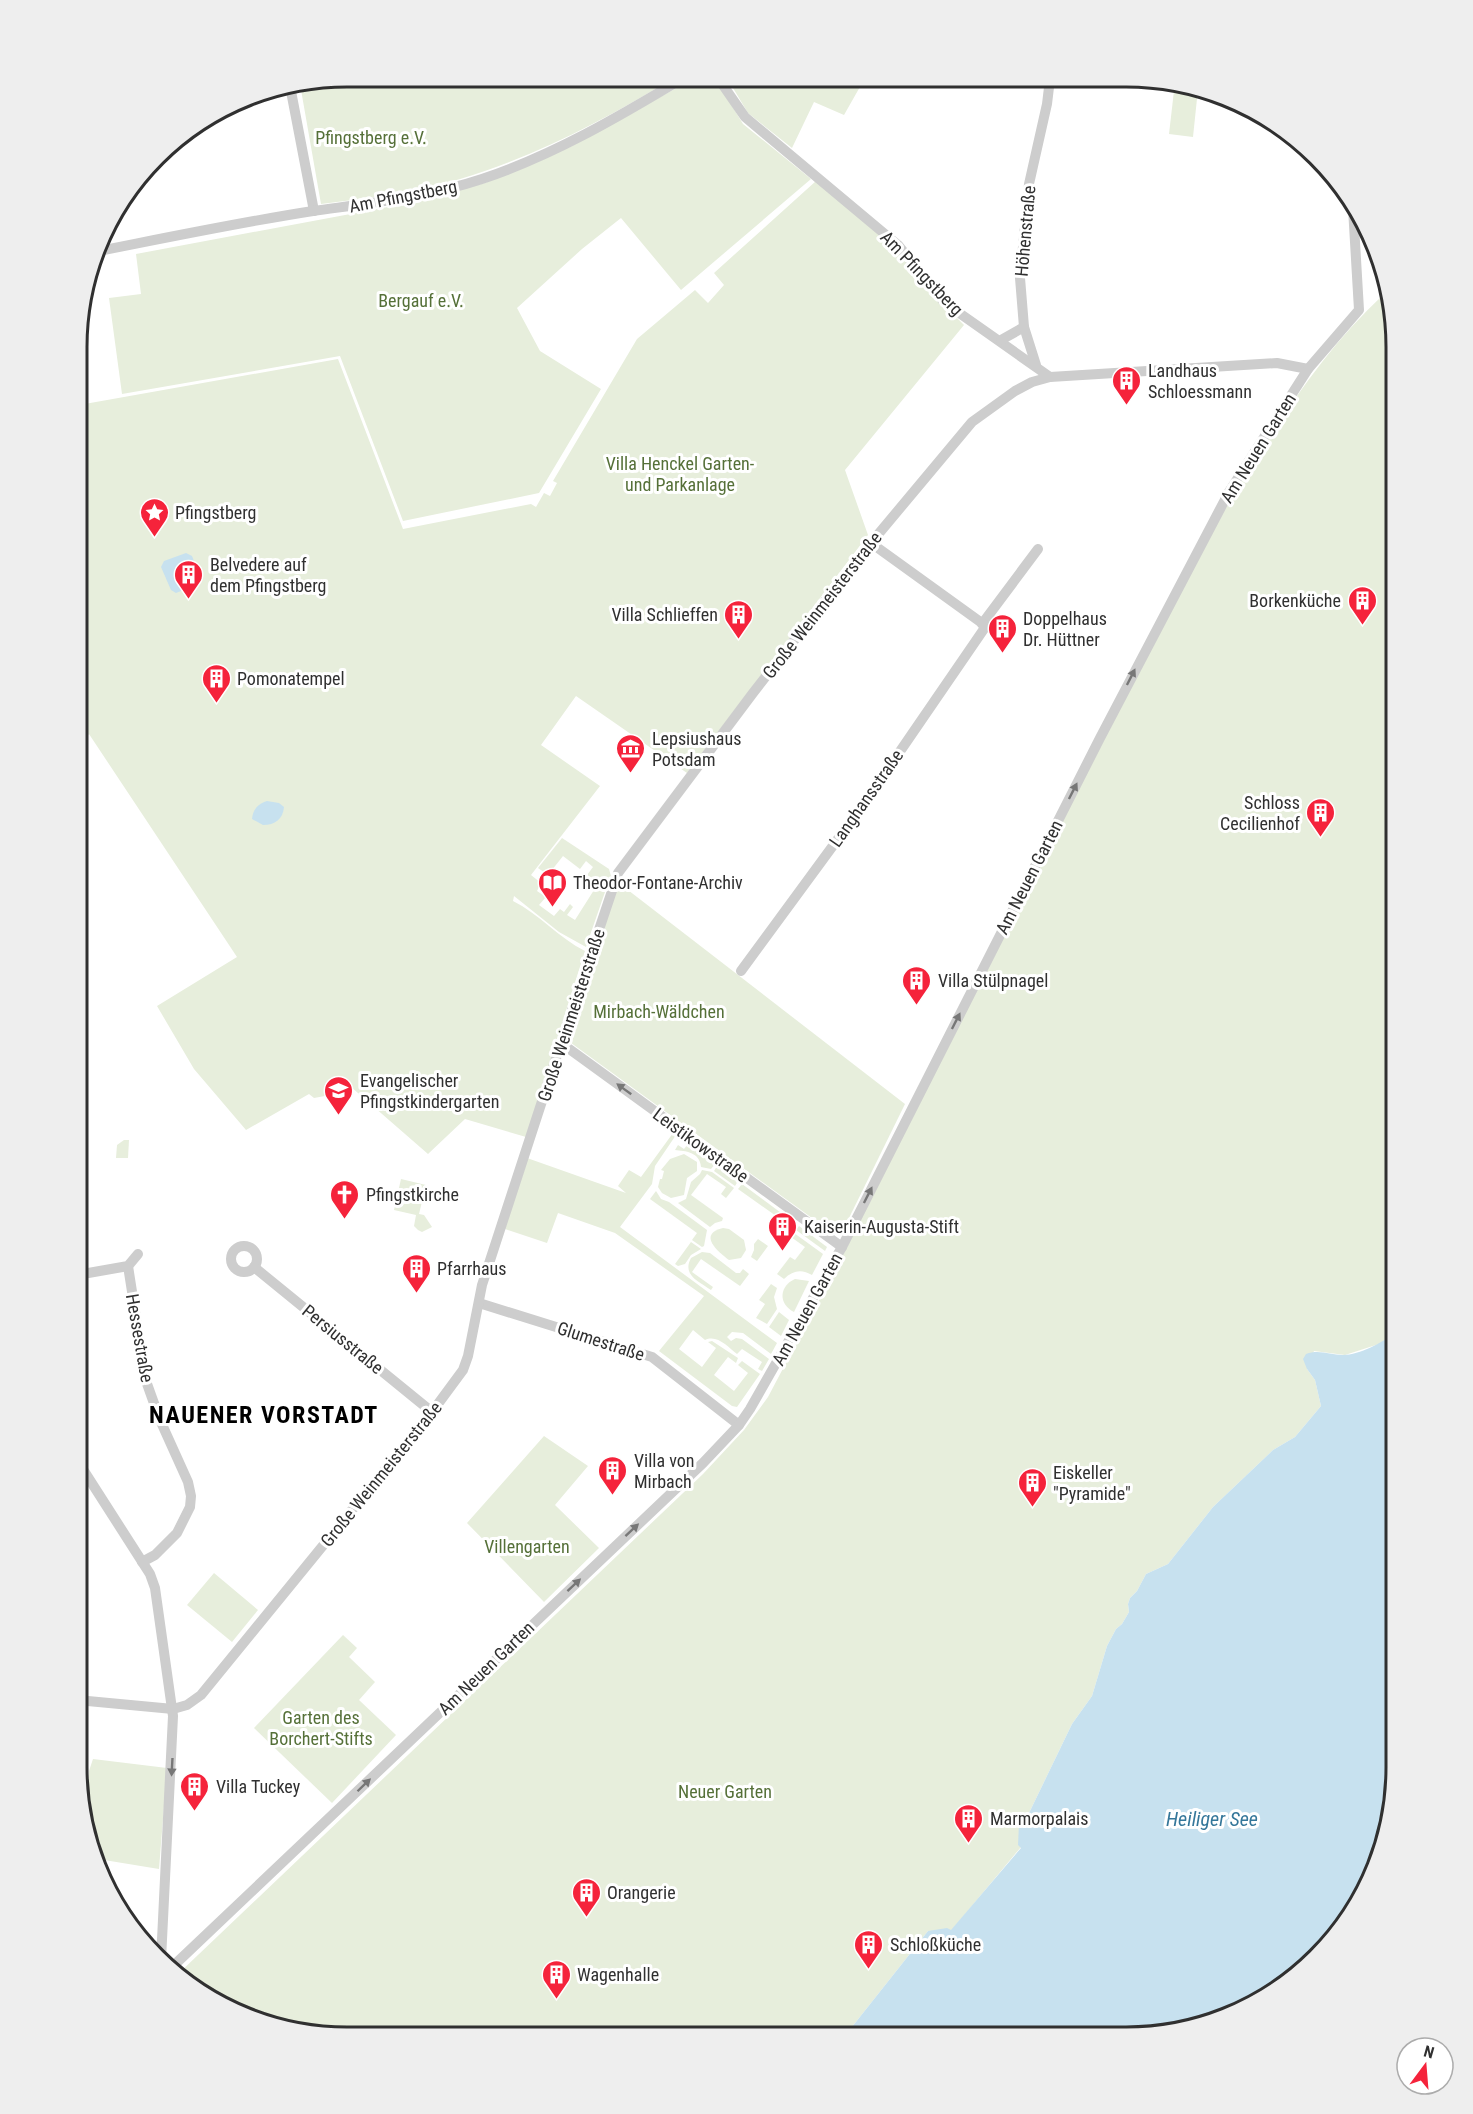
<svg xmlns="http://www.w3.org/2000/svg" width="1473" height="2114" viewBox="0 0 1473 2114" font-family="'Roboto Condensed',sans-serif">
<rect width="100%" height="100%" fill="#fff"/>
<g fill="#e7eedc">
<path d="M347,77h328c-83,51 -171,96 -268,115 -28,5 -57,8 -86,12l-21,-120z"/>
<path d="M727,78h138l-21,37 -30,-13 -22,46 -44,-35z"/>
<path d="M691,80l27,3 25,41 68,55 -130,111 -60,-72 -39,31 -65,59 23,43 61,38 -62,104 -136,28 -63,-165 -218,38 -13,-96 32,-4 -5,-40 268,-50 81,-21 85,-36z"/>
<path d="M1175,82l23,7 -5,48 -24,-3z"/>
<path d="M816,181l81,67 46,56 21,21 -119,145 23,65 -181,238 -111,-77 -35,49 59,41 -69,89 10,8 -4,8 9,6 -7,8 15,11 6,-7 4,3 6,-8 3,3 -6,8 8,5 19,-30 6,-1 5,3 -19,55 -27,-15 -45,-36 -1,5c26,13 46,37 72,50l-59,186 -61,-18 -37,35 -85,-74 -18,16 -11,2 -5,-4 -63,36 -52,-61 -37,-63 80,-49 -148,-223 -11,17 1,-346 259,-46 65,170 128,-25 5,3 8,-14 6,3 7,-13 -4,-2 84,-142 58,-49 13,13 16,-18 -10,-12z"/>
<path d="M1384,294l12,52v987l-17,11 -34,11 -31,-4 -7,18 8,11 6,26 -26,31 -22,13 -60,57 -45,57 -22,10 -9,17 -7,7 -2,6 1,8 -7,12 -6,5 -9,17 -15,50 -20,28 -42,87 -11,13 2,23 -70,84h-23l-84,106 -532,-2 -116,-43 -19,-17 526,-501 41,-44 24,-33 78,-148 342,-678c59,-96 113,-200 196,-277z"/>
<path d="M562,838l47,31 2,7 -4,11 -20,-12 6,-8 -7,-6 -6,8 -17,-13 -15,19 -10,-7z"/>
<path d="M615,880l290,224 -56,114 -15,16 -267,-194z"/>
<path d="M673,1133l3,2 -21,31 -3,18 -32,43 157,116 -6,11 -28,-21 -11,-1 -5,5 4,4 5,-3 6,1 27,20 -7,12 -4,-2 4,-7 -20,-13 -5,5c-9,-7 -20,-20 -32,-14l-12,-10 -14,19 23,18 14,-19 -8,-6 4,-1 26,17 -2,5 -8,-6 -14,18 20,16 14,-18 -10,-8 4,-4 18,13 -23,33 -5,-1 -73,-55 45,-55 -89,-63 -57,-20 -11,30 -42,-14 22,-71 99,35 -8,-7 11,-16 12,7z"/>
<path d="M124,1140h5l-1,18h-12l1,-13z"/>
<path d="M688,1144l27,20 -4,5 -10,-2c-1,-15 -16,-16 -26,-17l3,-5 6,4z"/>
<path d="M684,1154l13,8v9l-10,7 -3,17 -13,3 -9,-5 -4,-6 2,-8h2l2,-8 -3,-1 9,-11z"/>
<path d="M717,1166l21,15 -3,5 -21,-15z"/>
<path d="M702,1170l10,2 22,16 -8,10 -5,-4 5,-7 -19,-13 -16,21 32,23 -1,3 -7,2 -5,4 -32,-24 8,-4 5,-17 9,-8z"/>
<path d="M401,1179l25,6 -7,29 5,1 8,12 -10,5 -4,-2 -4,-4 2,-11 -22,-5z"/>
<path d="M742,1184l54,40 -3,4 -55,-39z"/>
<path d="M656,1191l5,8 8,3 38,28 -3,16 -2,1 -10,-7 5,-7 -47,-34z"/>
<path d="M799,1226l28,21 -2,4 -29,-21z"/>
<path d="M723,1228l6,1 15,11 2,10 -5,8 -12,2c-11,-8 -32,-26 -6,-32z"/>
<path d="M794,1233l29,21 -11,21c-10,-6 -19,-5 -28,4l-7,-5 13,-17 5,3 10,-13 -14,-10z"/>
<path d="M758,1239l10,7 -11,15 -6,-4 3,-7v-6z"/>
<path d="M691,1242l10,7 -10,6 -6,9 -7,2 -3,-2z"/>
<path d="M702,1252l8,1 26,20h4l3,-4 6,5 -9,12 -39,-27 -9,13 21,15 -2,3c-13,-9 -29,-15 -20,-32z"/>
<path d="M795,1279l14,2 -15,31c-16,-8 -15,-26 1,-33z"/>
<path d="M771,1284l6,4 -3,9 3,12 -10,15 -11,-6 9,-14 -6,-4z"/>
<path d="M779,1312l10,8 -8,16 -12,-9z"/>
<path d="M544,1436l44,30 -33,39 44,43 -55,54 -77,-79z"/>
<path d="M214,1573l44,37 -26,32 -45,-37z"/>
<path d="M343,1635l14,13 -8,9 26,25 -16,18 37,35 -64,68 -78,-75z"/>
<path d="M93,1759l74,9 -8,101 -61,-10 -12,-51 3,-37z"/>
</g>
<g fill="#c7e1ef">
<path d="M186,553l6,3 9,23 -2,5 -23,9 -5,-3 -10,-23 3,-6z"/>
<path d="M267,801l12,2 5,4c-1,12 -9,18 -21,18l-11,-6c1,-10 6,-15 15,-18z"/>
<path d="M1396,1333v452l-14,69 -31,64 -47,53 -59,39 -118,27h-283l84,-106 19,-3 4,2 70,-82 -3,-3 1,-21 11,-13 42,-87 20,-28 15,-50 9,-17 6,-5 7,-12 -1,-8 2,-6 7,-7 9,-17 22,-10 45,-57 60,-57 22,-13 26,-31 -6,-26 -8,-11 -4,-10 3,-5c13,-5 24,1 37,1 17,0 39,-13 53,-22z"/>
</g>
<g fill="none" stroke-linecap="round" stroke-linejoin="round">
<g stroke="#cdcdcd" stroke-width="10">
<path d="M718,78l27,39 153,128 47,58 105,74"/>
<path d="M290,86l24,125"/>
<path d="M99,251c71,-14 143,-29 214,-40 57,-8 115,-14 169,-32 72,-24 138,-63 203,-102"/>
<path d="M1001,340l23,-13"/>
<path d="M1036,365l-12,-38 -4,-49 9,-94 18,-80 3,-25"/>
<path d="M982,624l56,-75"/>
<path d="M741,971l127,-173 118,-172 -115,-83"/>
<path d="M561,1043l281,204"/>
<circle cx="244" cy="1259" r="13"/>
<path d="M128,1266l18,115 14,39 28,62 3,14 -1,11 -13,26 -22,22 -13,7"/>
<path d="M254,1267l178,145"/>
<path d="M77,1275l51,-9 10,-12"/>
<path d="M479,1303l173,54 87,68"/>
<path d="M77,1460l73,114 5,14 18,128 -12,244"/>
<path d="M77,1700l96,9 14,-4 14,-10 231,-283 31,-42 5,-14 14,-71 79,-242 57,-170 135,-180 107,-137 112,-134 43,-31 17,-9 18,-5 227,-14 31,6"/>
<path d="M170,1969l533,-506 36,-38 11,-16 92,-162 258,-509 129,-246 79,-123 51,-59 -6,-102"/>
</g>
</g>
<defs><path id="oneway-solid" d="M-6-.8H1V-3.2L6.5 0L1 3.2V.8H-6Z" transform="scale(1.5)"/></defs>
<g fill="#777">
<use href="#oneway-solid" transform="translate(1131 677) rotate(-63)"/>
<use href="#oneway-solid" transform="translate(1073 791) rotate(-63)"/>
<use href="#oneway-solid" transform="translate(956 1021) rotate(-63)"/>
<use href="#oneway-solid" transform="translate(624 1089) rotate(-144)"/>
<use href="#oneway-solid" transform="translate(868 1195) rotate(-63)"/>
<use href="#oneway-solid" transform="translate(632 1530) rotate(-43)"/>
<use href="#oneway-solid" transform="translate(574 1585) rotate(-43)"/>
<use href="#oneway-solid" transform="translate(172 1767) rotate(93)"/>
<use href="#oneway-solid" transform="translate(364 1785) rotate(-44)"/>
</g>
<defs>
<symbol id="building-pin" viewBox="-11 -11 22 30"><path d="M0 17L-7.5 6A9.5 9.5 0 1 1 7.5 6Z" fill="#f5233b" stroke="#fff"/><path d="M-4-6H4V6H1V3H-1V6H-4ZM-2.5-4.3h1.7v1.8h-1.7ZM.8-4.3h1.7v1.8H.8ZM-2.5-1h1.7V.8h-1.7ZM.8-1h1.7V.8H.8Z" fill="#fff"/></symbol>
<symbol id="sight-pin" viewBox="-11 -11 22 30"><path d="M0 17L-7.5 6A9.5 9.5 0 1 1 7.5 6Z" fill="#f5233b" stroke="#fff"/><path d="M0-6L1.8-2.2L6-1.7L2.9 1.2L3.7 5.4L0 3.3L-3.7 5.4L-2.9 1.2L-6-1.7L-1.8-2.2Z" fill="#fff"/></symbol>
<symbol id="museum-pin" viewBox="-11 -11 22 30"><path d="M0 17L-7.5 6A9.5 9.5 0 1 1 7.5 6Z" fill="#f5233b" stroke="#fff"/><path d="M0-6L6-3V-2H-6V-3ZM-5-1h2V3h-2ZM-1-1h2V3h-2ZM3-1h2V3H3ZM-6 4H6V6H-6Z" fill="#fff"/></symbol>
<symbol id="library-pin" viewBox="-11 -11 22 30"><path d="M0 17L-7.5 6A9.5 9.5 0 1 1 7.5 6Z" fill="#f5233b" stroke="#fff"/><path d="M-6-4Q-3-5.5-.7-3.5V5Q-3 3-6 4ZM6-4Q3-5.5 .7-3.5V5Q3 3 6 4Z" fill="#fff"/></symbol>
<symbol id="school-pin" viewBox="-11 -11 22 30"><path d="M0 17L-7.5 6A9.5 9.5 0 1 1 7.5 6Z" fill="#f5233b" stroke="#fff"/><path d="M0-5L7-2L0 1L-7-2ZM-4 1L0 2.5L4 1V4Q0 6-4 4Z" fill="#fff"/></symbol>
<symbol id="church-pin" viewBox="-11 -11 22 30"><path d="M0 17L-7.5 6A9.5 9.5 0 1 1 7.5 6Z" fill="#f5233b" stroke="#fff"/><path d="M-1.2-6h2.4v3.5h3.3v2.4h-3.3V6h-2.4V-.1h-3.3v-2.4h3.3Z" fill="#fff"/></symbol>
</defs>
<g fill-rule="evenodd">
<use href="#building-pin" x="1110" y="364" width="33" height="45"/>
<use href="#sight-pin" x="138" y="496" width="33" height="45"/>
<use href="#building-pin" x="172" y="558" width="33" height="45"/>
<use href="#building-pin" x="1346" y="584" width="33" height="45"/>
<use href="#building-pin" x="722" y="598" width="33" height="45"/>
<use href="#building-pin" x="986" y="612" width="33" height="45"/>
<use href="#building-pin" x="200" y="662" width="33" height="45"/>
<use href="#museum-pin" x="614" y="732" width="33" height="45"/>
<use href="#building-pin" x="1304" y="796" width="33" height="45"/>
<use href="#library-pin" x="536" y="866" width="33" height="45"/>
<use href="#building-pin" x="900" y="964" width="33" height="45"/>
<use href="#school-pin" x="322" y="1074" width="33" height="45"/>
<use href="#church-pin" x="328" y="1178" width="33" height="45"/>
<use href="#building-pin" x="766" y="1210" width="33" height="45"/>
<use href="#building-pin" x="400" y="1252" width="33" height="45"/>
<use href="#building-pin" x="596" y="1454" width="33" height="45"/>
<use href="#building-pin" x="1016" y="1466" width="33" height="45"/>
<use href="#building-pin" x="178" y="1770" width="33" height="45"/>
<use href="#building-pin" x="952" y="1802" width="33" height="45"/>
<use href="#building-pin" x="570" y="1876" width="33" height="45"/>
<use href="#building-pin" x="852" y="1928" width="33" height="45"/>
<use href="#building-pin" x="540" y="1958" width="33" height="45"/>
</g>
<g text-anchor="middle" dominant-baseline="central" stroke-width="6" stroke-linejoin="round" paint-order="stroke">
<g font-size="18" fill="#557038" stroke="#fff">
<text x="371" y="137">Pfingstberg e.V.</text>
<text x="421" y="300">Bergauf e.V.</text>
<text x="680" y="463">Villa Henckel Garten-<tspan x="680" dy="21">und Parkanlage</tspan></text>
<text x="659" y="1011">Mirbach-Wäldchen</text>
<text x="527" y="1546">Villengarten</text>
<text x="321" y="1717">Garten des<tspan x="321" dy="21">Borchert-Stifts</tspan></text>
<text x="725" y="1791">Neuer Garten</text>
</g>
<g font-size="18" fill="#303030" stroke="#fff">
<text transform="translate(403 196) rotate(-11)">Am Pfingstberg</text>
<text transform="translate(1025 231) rotate(-85)">Höhenstraße</text>
<text transform="translate(922 273) rotate(46)">Am Pfingstberg</text>
<text transform="translate(1258 448) rotate(-58)">Am Neuen Garten</text>
<text transform="translate(822 605) rotate(-52)">Große Weinmeisterstraße</text>
<text transform="translate(866 798) rotate(-55)">Langhansstraße</text>
<text transform="translate(1029 877) rotate(-63)">Am Neuen Garten</text>
<text transform="translate(571 1015) rotate(-72)">Große Weinmeisterstraße</text>
<text transform="translate(701 1145) rotate(36)">Leistikowstraße</text>
<text transform="translate(807 1309) rotate(-61)">Am Neuen Garten</text>
<text transform="translate(140 1338) rotate(80)">Hessestraße</text>
<text transform="translate(343 1339) rotate(39)">Persiusstraße</text>
<text transform="translate(601 1341) rotate(18)">Glumestraße</text>
<text transform="translate(381 1474) rotate(-51)">Große Weinmeisterstraße</text>
<text transform="translate(486 1668) rotate(-44)">Am Neuen Garten</text>
</g>
<g font-size="18" fill="#303030" stroke="#fff" text-anchor="start">
<text x="1148" y="370">Landhaus<tspan x="1148" dy="21">Schloessmann</tspan></text>
<text x="175" y="512">Pfingstberg</text>
<text x="210" y="564">Belvedere auf<tspan x="210" dy="21">dem Pfingstberg</tspan></text>
<text x="1341" y="600" text-anchor="end">Borkenküche</text>
<text x="718" y="614" text-anchor="end">Villa Schlieffen</text>
<text x="1023" y="618">Doppelhaus<tspan x="1023" dy="21">Dr. Hüttner</tspan></text>
<text x="237" y="678">Pomonatempel</text>
<text x="652" y="738">Lepsiushaus<tspan x="652" dy="21">Potsdam</tspan></text>
<text x="1300" y="802" text-anchor="end">Schloss<tspan x="1300" dy="21">Cecilienhof</tspan></text>
<text x="573" y="882">Theodor-Fontane-Archiv</text>
<text x="938" y="980">Villa Stülpnagel</text>
<text x="360" y="1080">Evangelischer<tspan x="360" dy="21">Pfingstkindergarten</tspan></text>
<text x="366" y="1194">Pfingstkirche</text>
<text x="804" y="1226">Kaiserin-Augusta-Stift</text>
<text x="437" y="1268">Pfarrhaus</text>
<text x="634" y="1460">Villa von<tspan x="634" dy="21">Mirbach</tspan></text>
<text x="1053" y="1472">Eiskeller<tspan x="1053" dy="21">"Pyramide"</tspan></text>
<text x="216" y="1786">Villa Tuckey</text>
<text x="990" y="1818">Marmorpalais</text>
<text x="607" y="1892">Orangerie</text>
<text x="890" y="1944">Schloßküche</text>
<text x="577" y="1974">Wagenhalle</text>
</g>
<g font-size="20" font-style="italic" fill="#35779a" stroke="#fff">
<text x="1212" y="1819">Heiliger See</text>
</g>
<g font-size="24" font-weight="bold" letter-spacing="1.5" fill="#000" stroke="#fff">
<text x="264" y="1415">NAUENER VORSTADT</text>
</g>
</g>
<path d="M0 0H1473V2114H0ZM347 87H1126A260 260 0 0 1 1386 347V1767A260 260 0 0 1 1126 2027H347A260 260 0 0 1 87 1767V347A260 260 0 0 1 347 87Z" fill="#eee" fill-rule="evenodd"/>
<path fill="none" stroke="#303030" stroke-width="3" d="M347 87H1126A260 260 0 0 1 1386 347V1767A260 260 0 0 1 1126 2027H347A260 260 0 0 1 87 1767V347A260 260 0 0 1 347 87Z"/>
<g transform="translate(1425 2066) rotate(16)"><circle r="28" fill="#ffffff" stroke="#acacac" stroke-width="1.5"/>
<path d="M0-4.5L10 22L0 15L-10 22Z" fill="#f5233b"/>
<text y="-9" font-size="16" font-weight="bold" text-anchor="middle" fill="#303030">N</text>
</g>
</svg>
